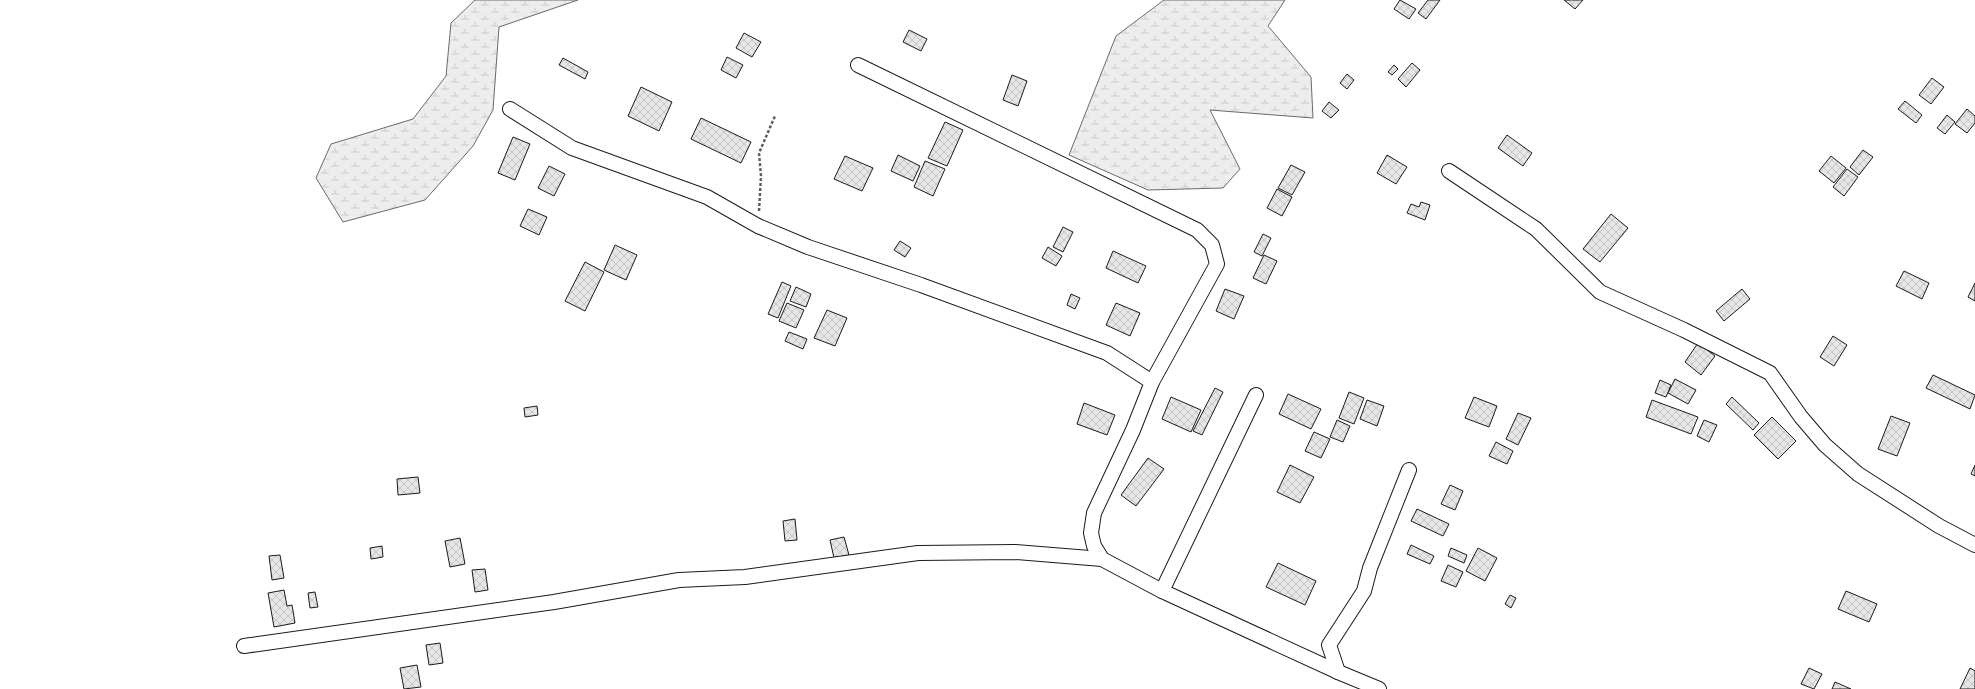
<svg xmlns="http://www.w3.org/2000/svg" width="1975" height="689" viewBox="0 0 1975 689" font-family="Lato,sans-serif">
<defs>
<pattern id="wetland-marsh" width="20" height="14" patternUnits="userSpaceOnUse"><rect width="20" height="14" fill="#ededed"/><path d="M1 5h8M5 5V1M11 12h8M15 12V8" fill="none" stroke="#cbcbcb"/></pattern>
<pattern id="building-cross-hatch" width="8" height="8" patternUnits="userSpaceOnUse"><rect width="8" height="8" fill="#e6e6e6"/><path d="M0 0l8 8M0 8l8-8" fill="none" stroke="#c5c5c5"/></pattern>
</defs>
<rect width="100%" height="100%" fill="#fff"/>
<g fill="url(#wetland-marsh)" stroke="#6a6a6a">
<path d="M475,0h103l-79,27 -6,83 -20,36 -48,54 -82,22 -27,-44 15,-34 82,-25 33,-43 5,-53z"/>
<path d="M1164,0h121l-17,26 43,51 2,41 -103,-8 30,59 -17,19 -75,2 -79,-35 47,-119z"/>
</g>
<g fill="url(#building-cross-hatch)" stroke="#1a1a1a">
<path d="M1400,0l16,9 -7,10 -15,-10z"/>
<path d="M1428,0h12l-14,19 -8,-6z"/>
<path d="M1564,0h19l-8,9z"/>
<path d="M909,30l18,9 -6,12 -18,-9z"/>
<path d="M744,33l17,9 -9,15 -16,-9z"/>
<path d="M727,57l16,8 -7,13 -15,-8z"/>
<path d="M563,58l25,14 -3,7 -26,-14z"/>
<path d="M1412,63l8,7 -14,17 -8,-8z"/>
<path d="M1394,65l4,4 -6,6 -4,-3z"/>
<path d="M1347,74l7,6 -7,9 -7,-6z"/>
<path d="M1012,75l15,6 -9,25 -15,-6z"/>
<path d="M1932,78l12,9 -13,17 -12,-9z"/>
<path d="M641,87l31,15 -13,29 -31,-15z"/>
<path d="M1905,101l17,14 -6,8 -18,-14z"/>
<path d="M1329,102l10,8 -8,8 -9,-7z"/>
<path d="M1967,109l8,7v7l-8,10 -12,-9z"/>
<path d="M1947,115l8,7 -10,12 -8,-6z"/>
<path d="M701,118l50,24 -10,21 -50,-24z"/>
<path d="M945,122l18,8 -16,36 -19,-8z"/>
<path d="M1507,135l25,18 -9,13 -25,-18z"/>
<path d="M513,137l17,7 -15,36 -17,-7z"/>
<path d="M1863,150l10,7 -14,18 -9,-8z"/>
<path d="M898,155l22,11 -7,15 -22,-10z"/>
<path d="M1387,155l20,12 -11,17 -19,-11z"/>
<path d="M845,156l28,12 -11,23 -28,-12z"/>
<path d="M1831,156l15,12 -12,15 -15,-12z"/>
<path d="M925,161l20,8 -12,27 -19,-9z"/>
<path d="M1291,165l14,7 -13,23 -14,-7z"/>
<path d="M549,166l16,8 -11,22 -16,-8z"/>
<path d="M1847,169l11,8 -14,19 -11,-9z"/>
<path d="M1277,189l15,8 -10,19 -15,-8z"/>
<path d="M1421,202l9,3 -5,15 -18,-7 4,-9 8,3z"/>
<path d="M528,209l19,8 -8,18 -19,-9z"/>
<path d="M1611,214l17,14 -28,34 -17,-13z"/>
<path d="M1063,227l10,5 -10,20 -10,-5z"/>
<path d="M1263,234l8,4 -9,18 -8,-4z"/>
<path d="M900,241l11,7 -6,9 -11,-7z"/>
<path d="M615,245l22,10 -11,25 -22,-10z"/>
<path d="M1048,247l14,9 -6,10 -14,-8z"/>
<path d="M1113,251l33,15 -8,17 -32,-15z"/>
<path d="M1264,255l13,6 -11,23 -13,-6z"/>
<path d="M585,262l19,10 -19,39 -20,-10z"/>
<path d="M1904,271l25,12 -7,16 -26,-13z"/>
<path d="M782,282l9,4 -13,32 -10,-4z"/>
<path d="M1975,283v18l-7,-4z"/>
<path d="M796,287l15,7 -5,13 -16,-6z"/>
<path d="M1225,289l19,7 -10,23 -18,-8z"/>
<path d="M1742,289l8,10 -26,22 -8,-10z"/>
<path d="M1071,294l9,4 -5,11 -8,-4z"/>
<path d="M787,303l17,7 -8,18 -17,-7z"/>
<path d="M1116,303l24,10 -10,23 -24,-11z"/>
<path d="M827,310l20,8 -12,28 -21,-8z"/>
<path d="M789,332l18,7 -4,10 -18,-8z"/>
<path d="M1833,336l14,9 -13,21 -14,-9z"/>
<path d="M1698,343l17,13 -14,19 -16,-13z"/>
<path d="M1933,375l42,20 -5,14 -44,-21z"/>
<path d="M1675,379l21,11 -8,14 -20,-11z"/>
<path d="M1660,380l11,5 -5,12 -11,-4z"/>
<path d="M1215,388l8,4 -21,43 -9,-4z"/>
<path d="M1349,392l15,6 -10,26 -15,-6z"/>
<path d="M1288,394l33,15 -10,20 -32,-15z"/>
<path d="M1171,397l30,13 -10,22 -29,-13z"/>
<path d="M1474,397l23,9 -8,21 -24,-9z"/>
<path d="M1732,397l27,26 -6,7 -27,-26z"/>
<path d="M1367,400l17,6 -7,20 -17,-7z"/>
<path d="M1652,400l46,17 -7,17 -45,-17z"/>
<path d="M1084,403l31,12 -8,20 -30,-11z"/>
<path d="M537,406l1,9 -13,2 -1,-9z"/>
<path d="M1518,413l13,5 -13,27 -12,-6z"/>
<path d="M1891,416l19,7 -13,33 -19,-7z"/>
<path d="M1772,417l24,24 -18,18 -24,-24z"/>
<path d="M1337,420l13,6 -7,16 -13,-5z"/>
<path d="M1704,420l13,5 -8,17 -12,-6z"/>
<path d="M1314,432l16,7 -9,19 -16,-7z"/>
<path d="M1496,442l17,9 -6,13 -18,-8z"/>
<path d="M1148,458l16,11 -28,37 -15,-11z"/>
<path d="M1290,465l24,12 -14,26 -23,-11z"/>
<path d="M1975,465v11l-4,-2z"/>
<path d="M418,477l2,16 -22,2 -1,-16z"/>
<path d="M1450,485l13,6 -8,19 -14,-6z"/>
<path d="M1417,509l32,15 -6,12 -32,-15z"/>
<path d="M795,519l2,21 -12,1 -2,-20z"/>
<path d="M844,537l5,18 -15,3 -4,-18z"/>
<path d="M460,538l5,26 -15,3 -5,-26z"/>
<path d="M1411,545l23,11 -4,8 -23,-10z"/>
<path d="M382,546l1,11 -12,2 -1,-11z"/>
<path d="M1451,548l16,7 -3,8 -16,-7z"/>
<path d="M1478,548l19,10 -12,23 -19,-10z"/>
<path d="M280,555l4,23 -12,2 -3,-24z"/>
<path d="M1278,563l38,18 -11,24 -39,-18z"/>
<path d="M1448,565l15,7 -7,15 -15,-6z"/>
<path d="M485,569l3,21 -13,2 -3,-22z"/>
<path d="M284,590l3,16 5,-1 3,18 -21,4 -6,-34z"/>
<path d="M1846,591l31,13 -8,18 -31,-13z"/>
<path d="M315,592l3,15 -8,1 -2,-15z"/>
<path d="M1510,595l6,3 -5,10 -6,-4z"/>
<path d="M440,643l3,20 -14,2 -3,-20z"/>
<path d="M417,665l4,22 -17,2 -4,-21z"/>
<path d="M1809,668l13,6 -8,15 -13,-5z"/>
<path d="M1970,668l5,3v18h-15z"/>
<path d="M1835,682l16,7h-19z"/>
</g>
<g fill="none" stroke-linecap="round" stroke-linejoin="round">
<defs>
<g id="minor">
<path d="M858,65l339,165 15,15 5,19 -65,118 -19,48 -39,83 -3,20 3,13 8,13 60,32 176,81 41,17"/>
<path d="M510,109l62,39 135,49 51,29 50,21 113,38 186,68 45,29"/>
<path d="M1449,171l87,58 64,63 84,38 86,43 31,44 24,28 33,29 81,52 36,19"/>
<path d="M1162,591l94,-196"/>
<path d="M244,646l310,-44 125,-22 66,-3 173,-24 97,-1 87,7"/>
<path d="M1338,672l-9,-27 35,-54 6,-23 39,-98"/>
</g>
</defs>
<use href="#minor" stroke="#1a1a1a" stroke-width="16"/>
<path stroke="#5f5f5f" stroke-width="2.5" stroke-dasharray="3 2" stroke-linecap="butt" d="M759,211l2,-35 -2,-23 16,-37"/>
<use href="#minor" stroke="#fff" stroke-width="14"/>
</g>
</svg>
